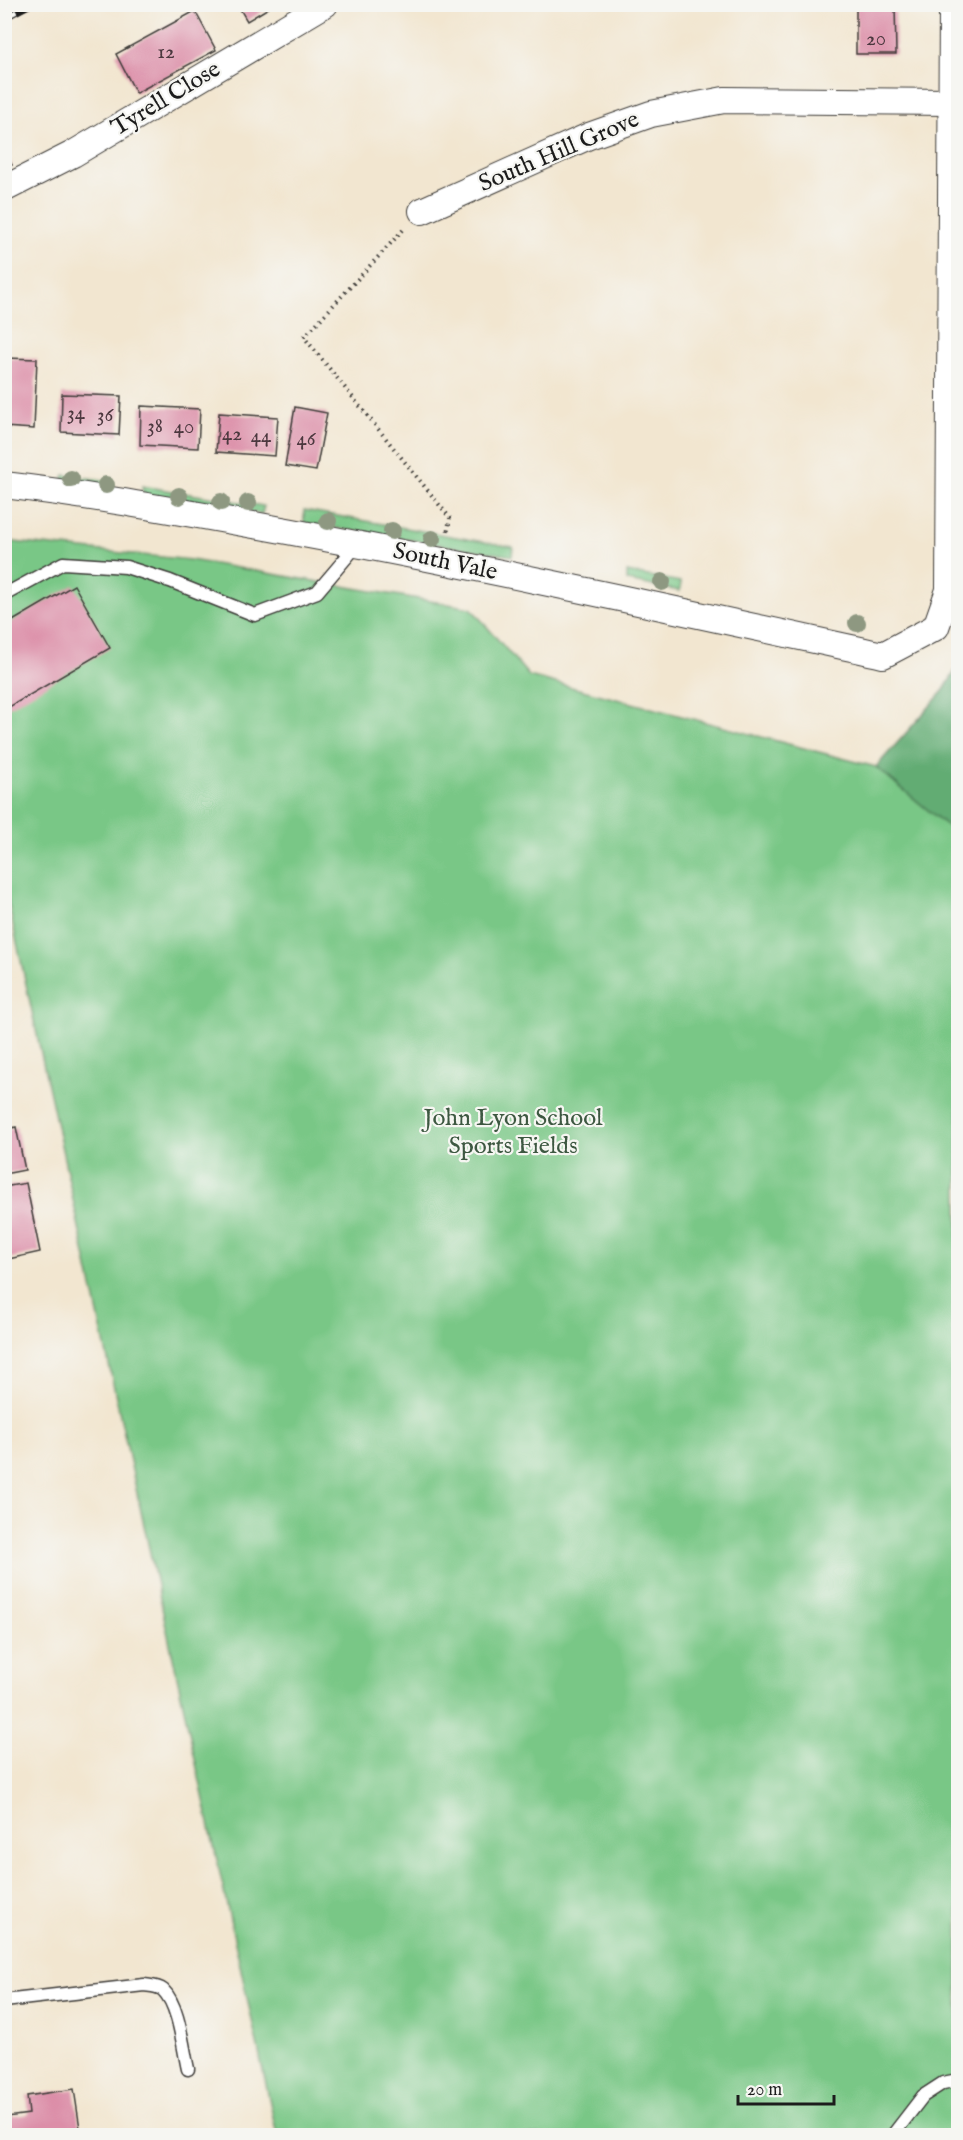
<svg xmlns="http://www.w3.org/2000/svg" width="963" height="2140" viewBox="0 0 963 2140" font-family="'IM FELL English',serif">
<rect width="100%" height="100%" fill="#f6f6f2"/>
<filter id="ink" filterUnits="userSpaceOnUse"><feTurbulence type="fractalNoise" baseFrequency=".0167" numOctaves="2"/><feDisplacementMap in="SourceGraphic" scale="12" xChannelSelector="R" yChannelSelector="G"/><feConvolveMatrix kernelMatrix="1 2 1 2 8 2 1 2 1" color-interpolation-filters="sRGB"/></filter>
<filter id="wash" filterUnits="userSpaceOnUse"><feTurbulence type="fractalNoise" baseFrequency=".008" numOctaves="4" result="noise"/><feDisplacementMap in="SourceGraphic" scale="24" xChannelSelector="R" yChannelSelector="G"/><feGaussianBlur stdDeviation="1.35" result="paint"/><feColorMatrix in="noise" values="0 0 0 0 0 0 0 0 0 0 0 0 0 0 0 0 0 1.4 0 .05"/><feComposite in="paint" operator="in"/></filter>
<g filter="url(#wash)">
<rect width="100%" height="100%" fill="#f2e6d0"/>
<g fill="#79c786" stroke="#4a7251" stroke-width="1.5">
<path d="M64,475l47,6 3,8 -52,-8z"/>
<path d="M142,486l122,20 -2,8 -119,-19z"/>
<path d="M304,510l209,37 -1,9 -208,-33z"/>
<path d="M4,541l187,19 280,48 58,68 347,91 82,68v1300h-681l-272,-1247z"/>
<path d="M627,572l54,10 -1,9 -53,-10z"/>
</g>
<path fill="#62ac73" stroke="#3f6448" stroke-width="1.5" d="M958,666v169l-82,-68 68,-77z"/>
<g id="blocks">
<g fill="#dc8ea8">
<path d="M237,4h38l-28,17z"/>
<path d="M856,5h39l1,49h-40z"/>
<path d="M195,11l21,39 -80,43 -20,-39z"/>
<path d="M4,151l8,14 -8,4z"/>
<path d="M5,358l32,1 -3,70 -30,-2z"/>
<path d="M62,394l59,2 -2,39 -58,-3z"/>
<path d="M141,406l59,3 -2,39 -58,-3z"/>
<path d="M295,407l32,6 -11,58 -31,-5z"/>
<path d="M219,413l59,4 -3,39 -59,-4z"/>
<path d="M74,585l36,63 -106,62v-84z"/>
<path d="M16,1127l9,43 -21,4v-44z"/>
<path d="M26,1183l14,69 -36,8v-73z"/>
<path d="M74,2089l7,46 -49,1 -1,-4 -27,4v-29l3,10 22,-3 -2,-18z"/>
</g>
</g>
</g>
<g filter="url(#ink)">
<use href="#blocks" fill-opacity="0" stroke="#3c3a37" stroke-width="1.5"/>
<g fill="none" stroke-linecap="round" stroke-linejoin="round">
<defs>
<g id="lane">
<path d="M4,595l59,-32 63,4 44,14 85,34 62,-23 40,-47"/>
<path d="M4,2001l140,-16c7,1 14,1 19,5 16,15 20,58 25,79"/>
<path d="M892,2136l31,-40 20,-13 15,-3"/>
</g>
<g id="street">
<path d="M4,189l69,-35 252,-150"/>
<path d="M422,211l167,-75 62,-22 73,-14 227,2"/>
<path d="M4,485c86,10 171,26 256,41 209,38 416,84 623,129l53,-28 13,-37 3,-586"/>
</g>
</defs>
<use href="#lane" stroke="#3c3a37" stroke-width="15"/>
<use href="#street" stroke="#3c3a37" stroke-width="28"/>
<path stroke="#3c3a37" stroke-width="4" stroke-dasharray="1.5 4.5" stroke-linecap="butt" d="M403,230l-99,107 146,181 -3,16"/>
<use href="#lane" stroke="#fff" stroke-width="12"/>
<use href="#street" stroke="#fff" stroke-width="26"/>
<defs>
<path id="rail" d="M4,18l27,-14"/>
</defs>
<use href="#rail" stroke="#1c1c1c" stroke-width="7"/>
<use href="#rail" stroke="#f6f6f2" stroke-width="4.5" stroke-dasharray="14" stroke-linecap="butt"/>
</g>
<g fill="#8e9881">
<circle cx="71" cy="479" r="9"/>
<circle cx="106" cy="485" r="9"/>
<circle cx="179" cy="496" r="9"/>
<circle cx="221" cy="502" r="9"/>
<circle cx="248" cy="503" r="9"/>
<circle cx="328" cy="521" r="9"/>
<circle cx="392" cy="531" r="9"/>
<circle cx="432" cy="539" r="9"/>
<circle cx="662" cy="582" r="9"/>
<circle cx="857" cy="623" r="9"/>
</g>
</g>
<g text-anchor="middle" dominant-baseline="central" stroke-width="4.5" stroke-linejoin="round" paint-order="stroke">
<g font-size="21" fill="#4c383f">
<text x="876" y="39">20</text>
<text x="166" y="52">12</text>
<text x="76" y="413">34</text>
<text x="105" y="415">36</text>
<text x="155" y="426">38</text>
<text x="184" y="427">40</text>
<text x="232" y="434">42</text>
<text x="261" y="436">44</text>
<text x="306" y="439">46</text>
</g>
<g font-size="24" fill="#1c1c1c" stroke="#f6f6f2">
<text transform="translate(166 99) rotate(-31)">Tyrell Close</text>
<text transform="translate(559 152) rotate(-23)">South Hill Grove</text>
<text transform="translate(445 562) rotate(12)">South Vale</text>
</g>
<g font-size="24" fill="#3d5841" stroke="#f6f6f2">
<text x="513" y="1118">John Lyon School<tspan x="513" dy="28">Sports Fields</tspan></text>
</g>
</g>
<rect width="963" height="2140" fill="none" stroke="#f6f6f2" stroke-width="24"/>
<path d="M738 2095v9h96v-9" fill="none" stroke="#1c1c1c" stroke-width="3"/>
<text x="747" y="2095" font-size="18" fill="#1c1c1c" stroke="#f6f6f2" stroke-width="4.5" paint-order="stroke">20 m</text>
</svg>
